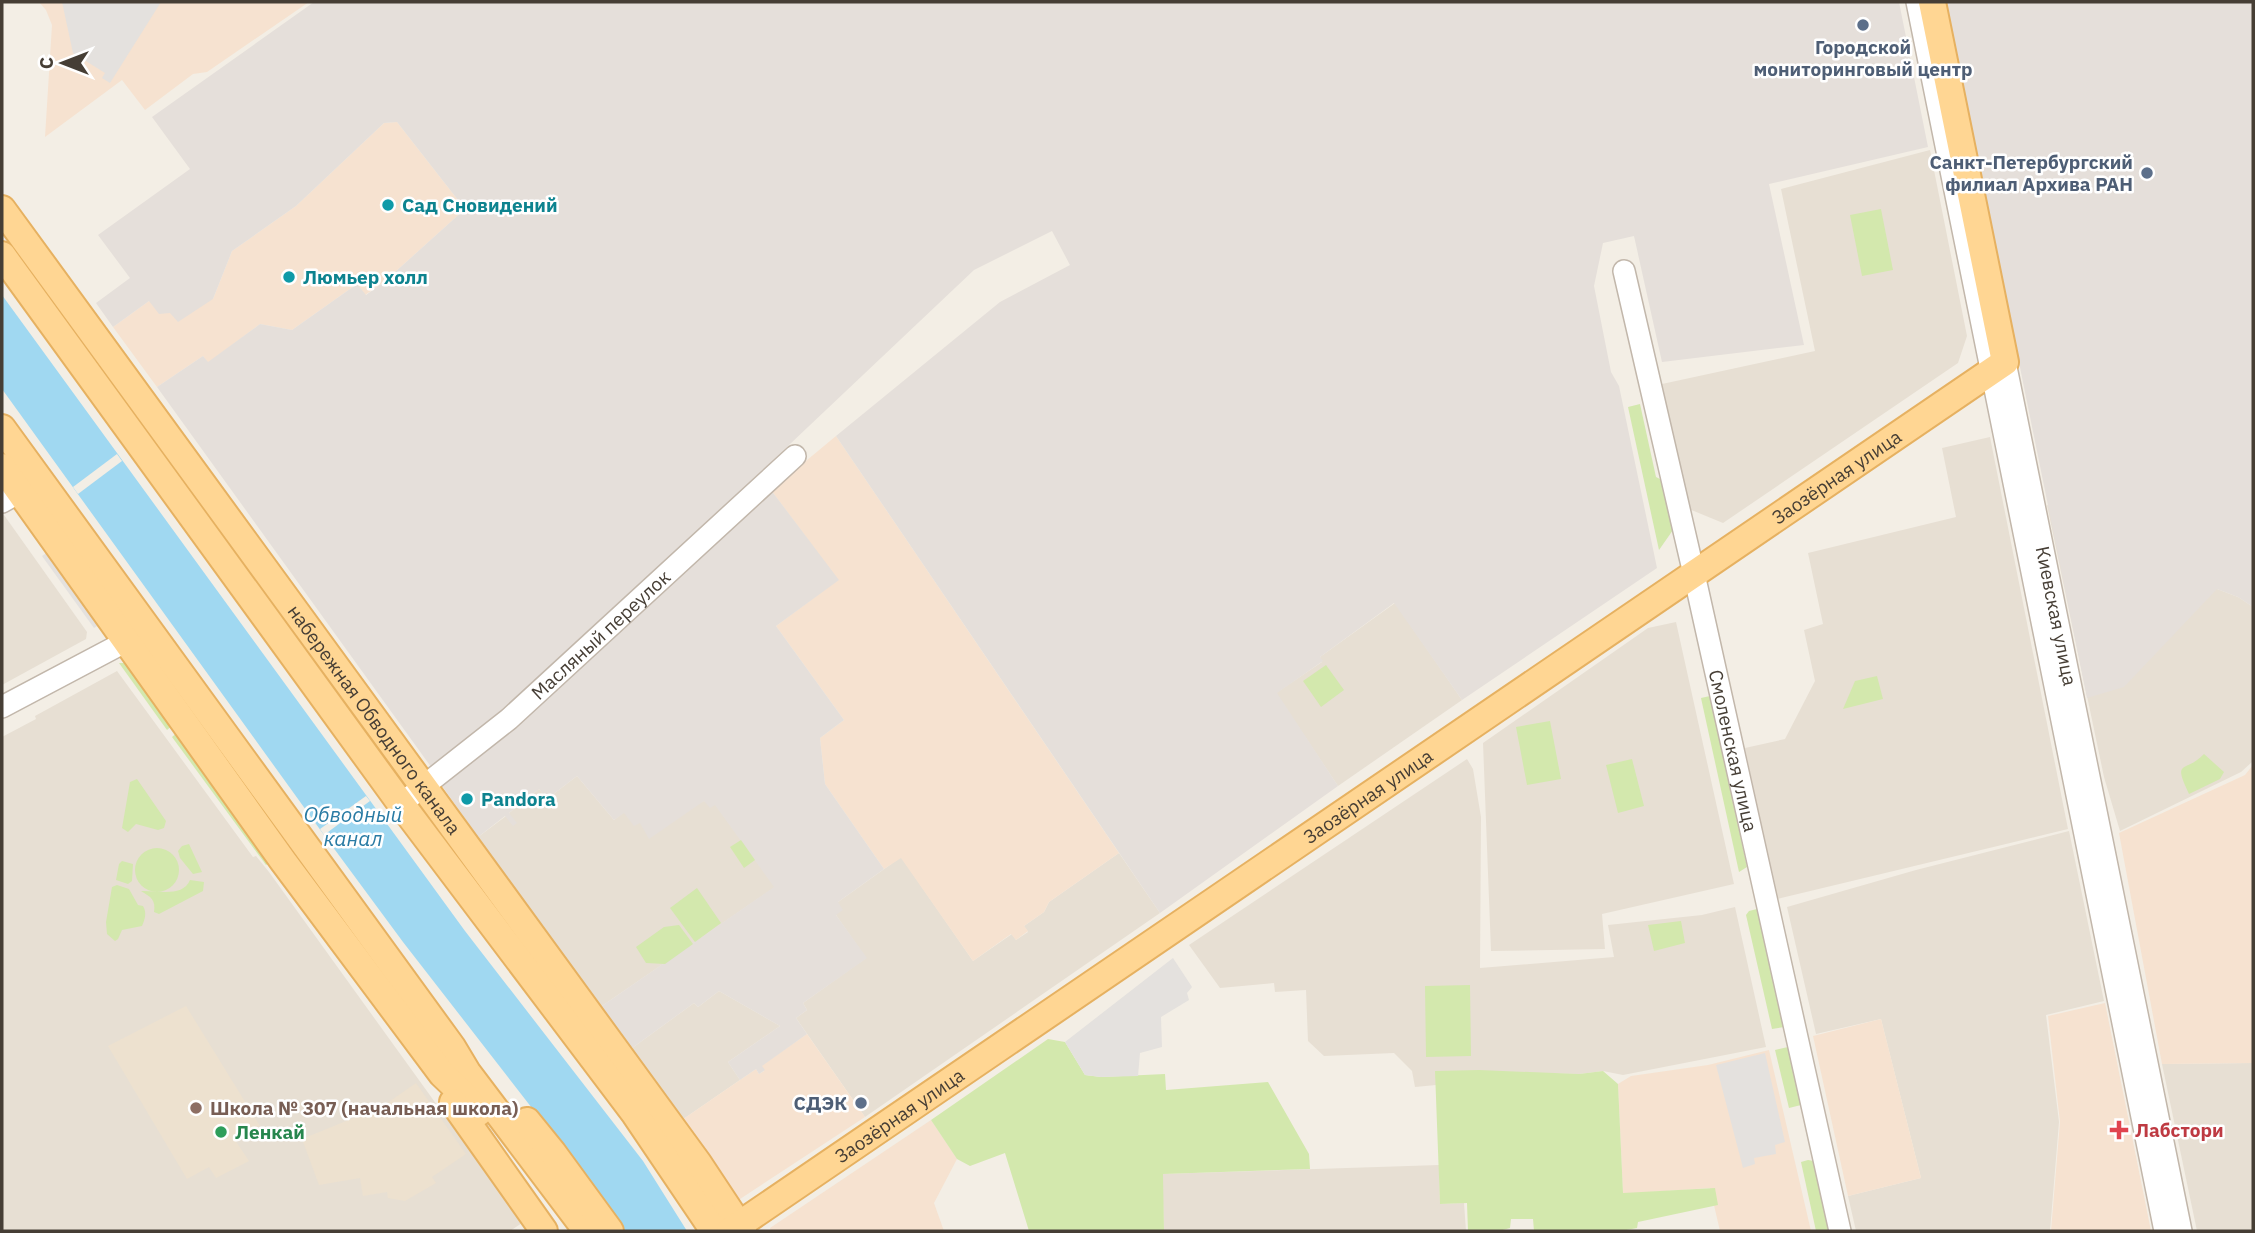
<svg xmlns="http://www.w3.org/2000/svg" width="2255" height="1233" viewBox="0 0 2255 1233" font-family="'IBM Plex Sans',sans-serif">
<rect width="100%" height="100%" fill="#f3eee5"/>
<g fill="#e7dfd3">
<path d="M1930,150l37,186 -9,27 -235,160 -34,-14 -27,-125 153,-33 -34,-162z"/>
<path d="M1990,437l78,392 -291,70 -32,-151 40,-9 30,-58 -11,-51 19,-6 -15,-71 148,-36 -14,-69z"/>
<path d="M2047,505l170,84 21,8 15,10v154l-12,11 -121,59 -16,-54z"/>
<path d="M4,515l83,117 -1,7 -84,46v-169z"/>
<path d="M1395,603l67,97 -124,86 -62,-93 46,-31 -2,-5z"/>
<path d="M1676,622l58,262 -132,30 3,35 -114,2 -8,-208 165,-115z"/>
<path d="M117,671l136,186 3,-1 13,16 253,351 -12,8h-508v-494l34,-18 -1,-3z"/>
<path d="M1467,759l6,10 8,48 -1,151 134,-11 -6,-32 94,-10 33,-8 31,140 -143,28 -20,-4 -24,3 -143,-3v14l-21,2 -3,-16 -18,-18 -70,3 -16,-15 -2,-51 -31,2 -1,-9 -54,5 -31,-43z"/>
<path d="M577,776l37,44 10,-8 16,11 64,-22 11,3 60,83 -176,121 -121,-171 28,-21 7,9 -4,-12 30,-24 8,10z"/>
<path d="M2069,831l35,170 -58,14 13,107 -9,109h-194l-8,-35 73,-18 -40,-159 -65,15 -29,-127 129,-37z"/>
<path d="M1119,853l41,60 -295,204 -69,-99 11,-8 -4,-7 63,-45 -30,-43 2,-13 63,-45 72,104 39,-27 4,6 12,-8 -4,-6 20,-14 5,-10z"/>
<path d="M719,991l61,35 -52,36 12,18 -61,42 -51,-71 66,-48 4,4z"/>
<path d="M2253,1063v168h-56l-35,-167z"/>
<path d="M1439,1165l1,39 24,-1 2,28h-302l-2,-57z"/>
</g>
<g fill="#f6e2d0">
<path d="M39,2h270l-102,70 -14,2 -48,36 -23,-30 -77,57 7,-112 -6,-15z"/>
<path d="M397,122l68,87 -81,73 -19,13 -8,-11 -65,46 -32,-6 -52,39 -5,-7 -46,31 -44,-60 36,-26 64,-2 19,-48 64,-45 88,-83z"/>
<path d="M836,436l283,417 -70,49 -5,10 -20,14 4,5 -12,9 -5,-6 -38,27 -72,-103 -17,11 -59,-85 -5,-46 24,-18 -68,-94 62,-46 -67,-90z"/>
<path d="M2253,765v298l-91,1 -43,-231 126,-58z"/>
<path d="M2105,1003l46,228h-100l9,-109 -12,-106z"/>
<path d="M1881,1019l40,159 -73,18 -35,-160z"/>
<path d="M807,1034l58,83 -128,84 -58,-79 77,-53 3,5 5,-3 -3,-5z"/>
<path d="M1769,1050l42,181h-91l-10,-43 -87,6 -5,-110 13,-8 77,-11z"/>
<path d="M931,1120l26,39 -23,44 10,28h-173l-1,-3z"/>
</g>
<g fill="#e5dfda">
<path d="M314,2h1585l29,145 -159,37 35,161 -142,17 -28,-126 -31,7 -9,43 17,86 8,14 38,182 -195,132 -68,-97 -74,54 3,4 -46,32 61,93 -178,127 -324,-477 164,-134 70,-37 -18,-34 -78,39 -442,418 -98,83 -277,-384 46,-31 5,6 52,-38 32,6 65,-46 9,11 18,-13 81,-73 -68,-87 -13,1 -88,83 -64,45 -19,48 -35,23 -8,-9 -11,1 -10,-13 -36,26 -17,-24 34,-25 -32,-43 92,-66 -38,-52z"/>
<path d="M1946,2h307v605l-15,-10 -21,-8 -93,98 -37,11z"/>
<path d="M771,490l68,90 -63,46 68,94 -24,18 5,46 59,85 -46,33 5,8 -7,5 31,43 -64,45 4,7 -11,8 11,16 -45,32 3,4 -6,4 -3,-5 -16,11 -12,-18 52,-36 -61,-35 -21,16 -4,-4 -66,48 -29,-43 175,-121 -59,-82 -5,3 -6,-7 -55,38 -9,-16 -6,3 -10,-13 -10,7 -37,-44 -30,23 -8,-10 -30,24 8,10 -4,3 -8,-10 -27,21 -38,-54z"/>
</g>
<g fill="#ede1cf">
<path d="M186,1006l74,120 -25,14 14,21 -33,17 -7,-11 -22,12 -79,-133z"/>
<path d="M416,1083l50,71 -34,23 4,6 -31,18 -17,-3 -1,-6 -24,4 -3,-18 -41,7 -17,-46 81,-33z"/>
</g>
<g fill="#d3e8ad">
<path d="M1881,209l12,61 -31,6 -12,-61z"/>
<path d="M1640,404l16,73 6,3 11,50 -14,20 -31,-143z"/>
<path d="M119,663h8l46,62 -6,5z"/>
<path d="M1326,665l18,25 -23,17 -18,-26z"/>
<path d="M1877,676l6,23 -40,10 12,-28z"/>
<path d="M1710,696l37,171 -8,5 -38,-174z"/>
<path d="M1550,721l11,58 -34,6 -11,-58z"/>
<path d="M178,732l93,130 -5,3 -94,-128z"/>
<path d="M2204,754l20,18 -4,7 -31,15c-17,-36 -4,-20 15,-40z"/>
<path d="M1632,759l12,47 -26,7 -12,-48z"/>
<path d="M137,779l29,42 -2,7 -6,2 -22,-6 -8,8 -6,-4 8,-46z"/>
<path d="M741,840l14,20 -11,8 -14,-21z"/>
<path d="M189,844l13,28 -9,2 -13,-16 -2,-7 4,-5z"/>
<circle cx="157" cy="870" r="22"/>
<path d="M122,861l11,3 -1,17 -4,3 -12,-4 3,-16z"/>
<path d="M190,880l14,2 -1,9 -44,23 -5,-2c2,-12 -3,-15 -13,-21 15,-1 42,7 49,-11z"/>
<path d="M117,885l12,4 9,16 5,1c4,7 2,13 -1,20l-20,4 -4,9 -3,2 -8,-7 -1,-12 6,-35z"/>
<path d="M697,888l24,35 -26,19 -25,-34z"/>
<path d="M1757,909l27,118 -12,2 -26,-114 3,-4z"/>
<path d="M1681,921l4,22 -31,8 -6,-26z"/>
<path d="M679,925l14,19 -28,20 -19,-1 -10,-16 28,-20z"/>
<path d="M1470,985l1,71 -45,1 -1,-71z"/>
<path d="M1048,1039l17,3 20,33 16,2 64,-3 1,16 102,-8 41,72 1,15 -147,5 1,57h-135l-24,-78 -35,13 -13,-7 -26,-39z"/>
<path d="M1788,1047l13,58 -12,3 -14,-58z"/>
<path d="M1479,1070l100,4 24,-3 15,13 5,109 92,-5 3,17 -80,17 -1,6 -16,3h-87l-1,-12h-22l-1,9 -11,3h-31l-1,-28 -27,1 -5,-133z"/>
<path d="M1808,1160l6,1 15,70h-13l-15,-69z"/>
</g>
<g fill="#e4e1de">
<path d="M62,2h99l-51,81 -8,-5 3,-5 -32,-20z"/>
<path d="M48,552l52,72 -6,4 -52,-72z"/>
<path d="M1173,958l19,29 -5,6 2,7 -28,17 1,30 -22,6 -2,23 -37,1 -16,-2 -20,-33z"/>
<path d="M1765,1053l20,89 -10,3 1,9 -22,4 1,6 -12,4 -27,-103z"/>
</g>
<path fill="#a0d8f1" d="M2,295l463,636 178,230 44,70h-64l-39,-56 -181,-233 -79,-107 -322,-446z"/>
<g fill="#f3eee5">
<path d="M117,454l5,7 -44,33 -5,-7z"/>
<path d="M366,796l4,5 -46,34 -4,-6z"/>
</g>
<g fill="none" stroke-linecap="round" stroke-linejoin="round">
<defs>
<g id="minor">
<path d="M1917,2l248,1229"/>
<path id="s1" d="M1624,271l70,303 146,657"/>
<path id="s2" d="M2005,362l176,869"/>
<path d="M2,502l18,-10"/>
<path d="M2,707l138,-73"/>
<path id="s3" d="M401,804l108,-85 286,-263"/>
</g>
<g id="major">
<path id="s4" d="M2,209l696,954 45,68"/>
<path d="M2,255l399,549 234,310 79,117"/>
<path d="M2,428l450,619 15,25 120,159"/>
<path d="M2,467l281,394 159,213 23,22 13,17"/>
<path d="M453,1102l91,129"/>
<path d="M527,1121l26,32 57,78"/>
<path id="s5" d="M730,1231l1275,-869 -73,-360"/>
</g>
</defs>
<use href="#minor" stroke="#c2b7ab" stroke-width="24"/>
<use href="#major" stroke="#e6b161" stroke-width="30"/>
<use href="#minor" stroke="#fff" stroke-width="21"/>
<use href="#major" stroke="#ffd693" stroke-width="26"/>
</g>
<g fill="#5c6f8a" stroke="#fff" stroke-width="2.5">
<circle cx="1863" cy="25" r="7"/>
<circle cx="2147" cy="173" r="7"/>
<circle cx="861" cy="1103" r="7"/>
</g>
<g fill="#0f9aa8" stroke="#fff" stroke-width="2.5">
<circle cx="388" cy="205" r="7"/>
<circle cx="289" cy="277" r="7"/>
<circle cx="467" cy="799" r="7"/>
</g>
<circle fill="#8d6e63" stroke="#fff" stroke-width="2.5" cx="196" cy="1108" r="7"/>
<path fill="#e0444e" stroke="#fff" stroke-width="2.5" d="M2115.5 1119.5h7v7h7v7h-7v7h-7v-7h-7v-7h7z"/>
<circle fill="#2e9e5b" stroke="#fff" stroke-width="2.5" cx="221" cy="1132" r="7"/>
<g text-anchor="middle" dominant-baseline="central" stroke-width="5" stroke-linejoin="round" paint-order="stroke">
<g font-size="19" font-weight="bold" fill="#4e5e75" stroke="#fff" text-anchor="end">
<text x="1863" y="47" text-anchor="middle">Городской<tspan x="1863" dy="22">мониторинговый центр</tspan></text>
<text x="2133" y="162">Санкт-Петербургский<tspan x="2133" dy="22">филиал Архива РАН</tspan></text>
<text x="847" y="1103">СДЭК</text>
</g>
<g font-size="19" font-weight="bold" fill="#0d838f" stroke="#fff" text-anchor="start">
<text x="402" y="205">Сад Сновидений</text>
<text x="303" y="277">Люмьер холл</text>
<text x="481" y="799">Pandora</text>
</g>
<g font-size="19" fill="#463e35" stroke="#fff">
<text stroke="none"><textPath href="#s5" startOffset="1339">Заозёрная улица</textPath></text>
<text stroke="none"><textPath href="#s2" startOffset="259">Киевская улица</textPath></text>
<text stroke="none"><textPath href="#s3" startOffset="262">Масляный переулок</textPath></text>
<text stroke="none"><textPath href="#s4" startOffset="632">набережная Обводного канала</textPath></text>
<text stroke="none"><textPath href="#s1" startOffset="492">Смоленская улица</textPath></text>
<text stroke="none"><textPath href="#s5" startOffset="772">Заозёрная улица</textPath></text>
<text stroke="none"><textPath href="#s5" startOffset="205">Заозёрная улица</textPath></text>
</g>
<g font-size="19" font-weight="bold" fill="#785e54" stroke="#fff" text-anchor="start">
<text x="210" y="1108">Школа № 307 (начальная школа)</text>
</g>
<g font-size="19" font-weight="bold" fill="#be3a42" stroke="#fff" text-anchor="start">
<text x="2135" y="1130">Лабстори</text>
</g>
<g font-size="19" font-weight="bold" fill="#27864d" stroke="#fff" text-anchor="start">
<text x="235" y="1132">Ленкай</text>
</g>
<g font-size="21" font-style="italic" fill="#297ba4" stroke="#fff">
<text x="353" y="814">Обводный<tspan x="353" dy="24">канал</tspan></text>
</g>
</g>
<rect width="2255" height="1233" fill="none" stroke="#463e35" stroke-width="7"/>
<g transform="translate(63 63) rotate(270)" stroke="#ffffff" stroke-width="5" paint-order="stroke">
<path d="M0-5L12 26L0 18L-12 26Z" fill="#463e35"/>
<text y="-10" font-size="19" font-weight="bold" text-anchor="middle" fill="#463e35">С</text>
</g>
</svg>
